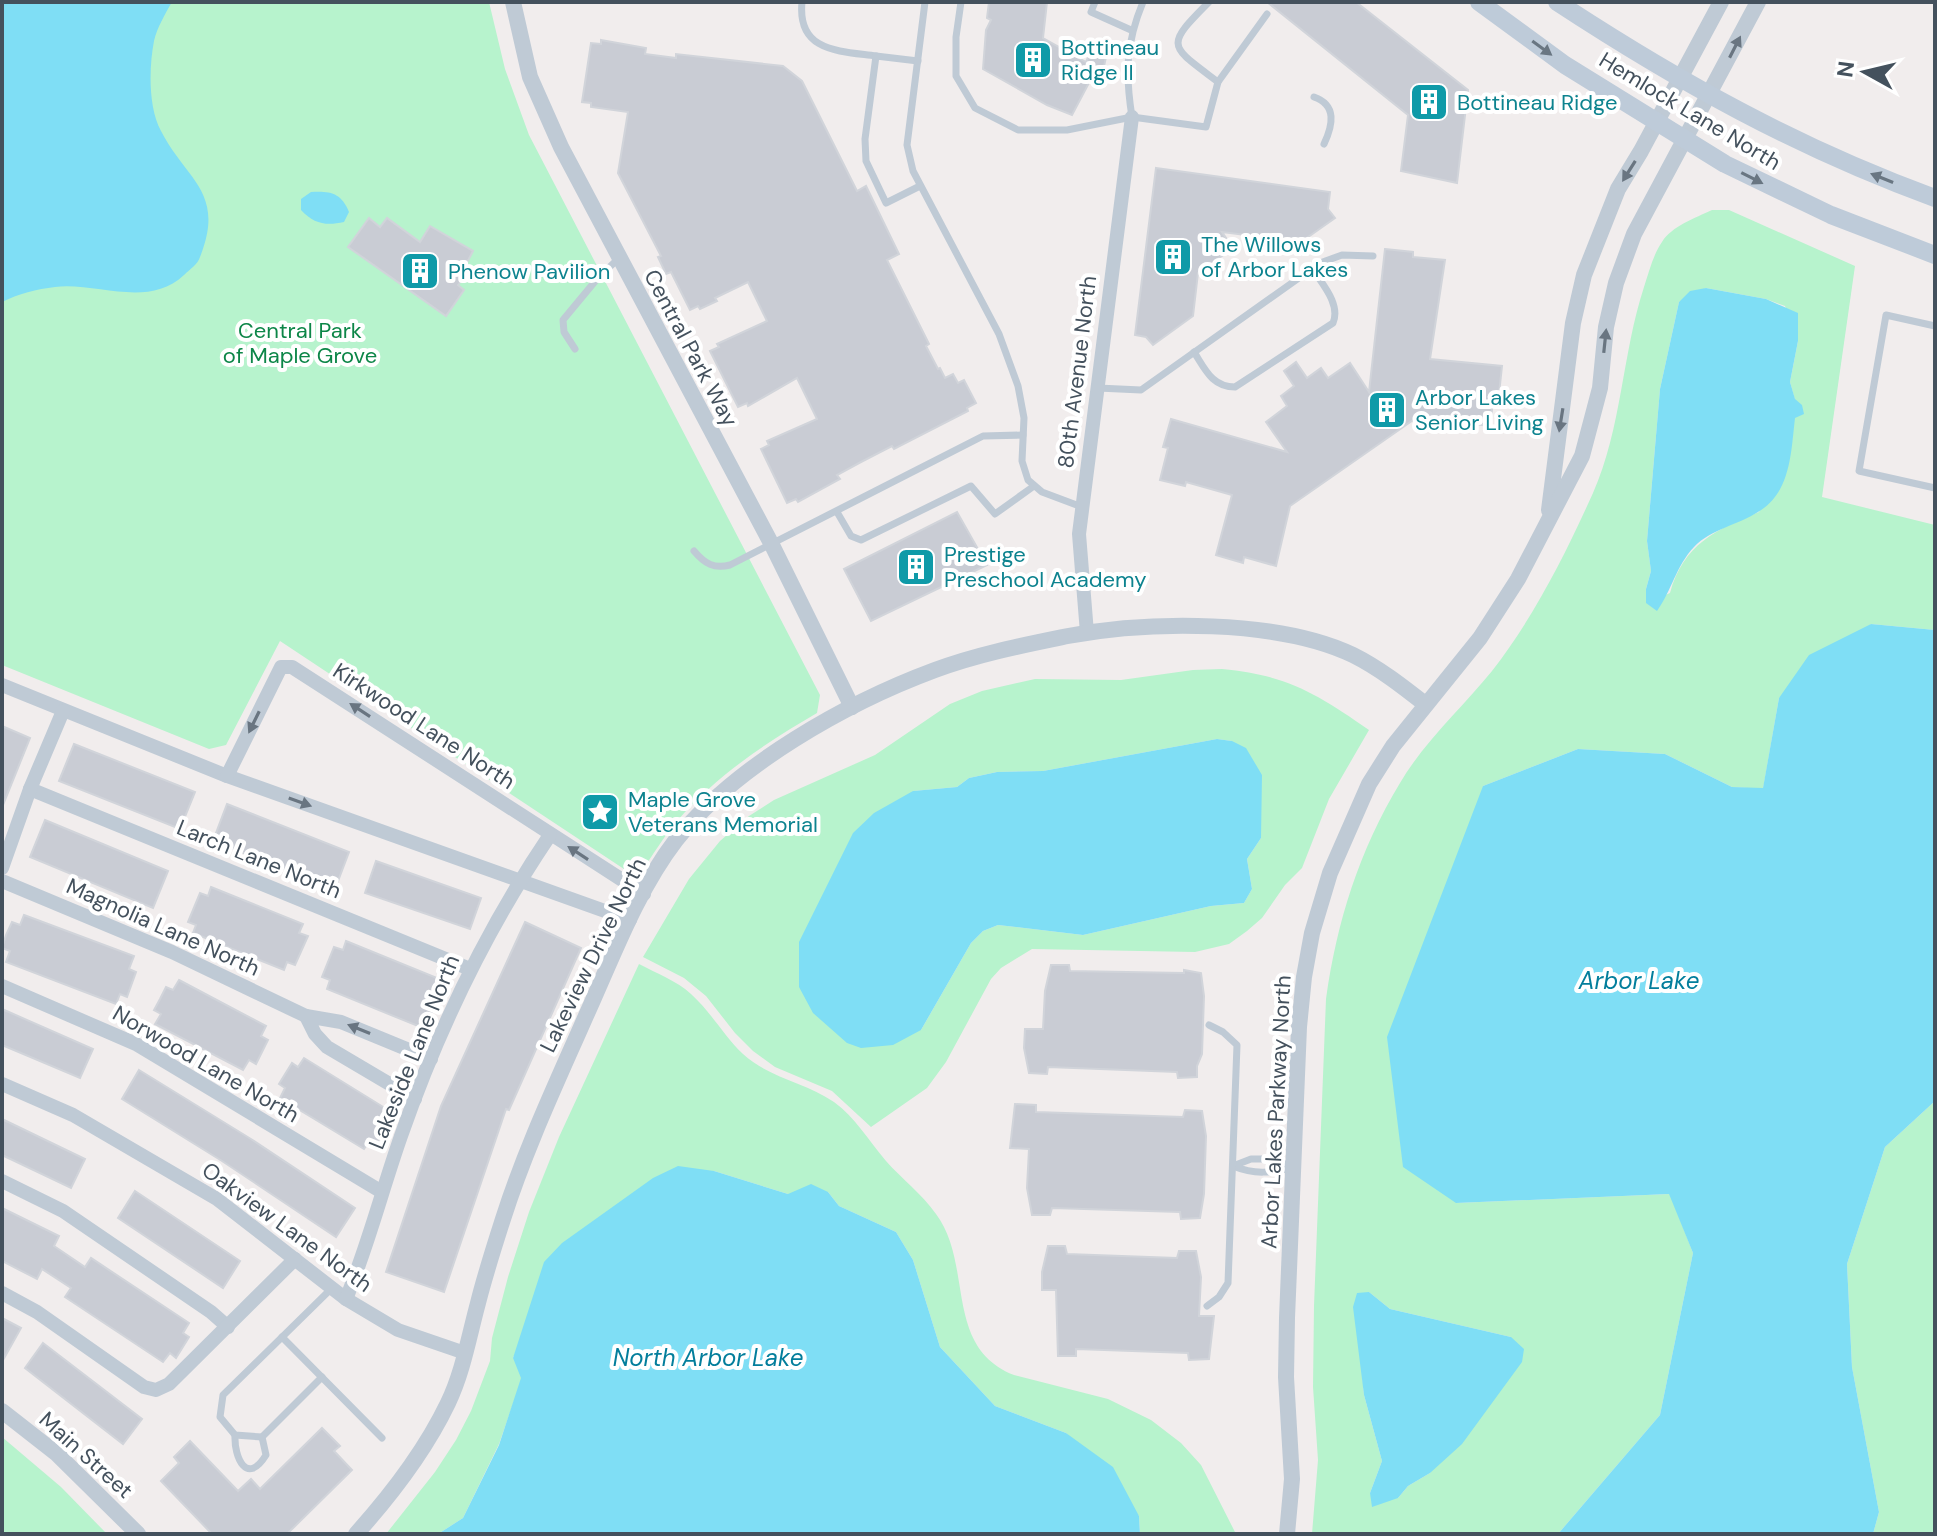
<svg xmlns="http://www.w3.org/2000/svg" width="1937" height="1536" viewBox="0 0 1937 1536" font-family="'DM Sans',sans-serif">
<rect width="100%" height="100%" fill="#f1eded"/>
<g fill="#b7f3cd" fill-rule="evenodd">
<path d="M2,2h487l16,67 24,66 291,560 -3,18c-50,29 -101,63 -139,107 -14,16 -25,35 -37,52l-11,1 -350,-232 -54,104 -17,4 -207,-84z"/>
<path d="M1712,210h17l126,56 -33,231 113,28v105l-64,-6 -92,74 -16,91 -31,-2 -67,-33 -87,-5 -95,37 -26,417 213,-9 23,59 -33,162 -102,119h-246l6,-74 -5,-73 1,-81 12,-307c11,-78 33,-148 74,-216 24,-41 62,-75 92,-112 42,-54 73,-116 101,-178 29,-65 29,-139 51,-206 5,-15 9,-32 18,-45 10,-16 33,-24 50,-32zM1706,288l60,11 19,7 13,35 -8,41 5,18 -3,42 -33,70c-43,17 -76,33 -89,81l-23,10 -1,-14 5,-18 -4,-30 13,-152 19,-87zM1369,1292l21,17 121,28 -81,136 -22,13 -10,12 -28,-5 12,-32 -18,-66 -3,-34z"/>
<path d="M1222,669c65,6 95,25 147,61l-40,69 -27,69 -17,17 -23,33 -15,13 -18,13 -34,8 -163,-3 -31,19 -10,11 -45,83 -19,26 -56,39 -39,-36 -57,-24 -22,-16 -18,-18 -29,-37 -22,-18 -41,-21 46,-78 31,-38 29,-25 25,-16 101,-45 75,-51 32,-13 53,-12 86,1 72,-10zM1217,739l15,2 29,97 -14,21 5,30 -8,14 -33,3 -128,29 -85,-10 -15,6 -12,12 -50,87 -8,-239 44,-4 12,-9 28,-6 46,-1z"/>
<path d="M639,964c17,9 38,17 52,30 20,18 33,42 52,60 26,24 62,28 91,48 21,15 35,39 52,59 16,18 36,33 50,53 38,51 7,133 78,161l94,24 43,21 30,23 20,22 35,69h-96l-1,-18 -73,-83 -71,-27 -55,-59 -27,-87 -17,-28 -57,-26 -11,-14 -40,2 -74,-23 -201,186 9,21 -23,66 -36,74 -25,16h-52l49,-62 21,-32 15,-29 19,-50 2,-23 16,-61 21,-65 30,-75z"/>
<path d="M1935,1101v433h-62l6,-22 -27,-145 -5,-103 38,-117z"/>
<path d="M2,1437l59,50 46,47h-105z"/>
</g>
<g fill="#7fdef5">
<path d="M2,2h170c-7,12 -15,26 -18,39 -5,26 -6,66 7,90 25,49 65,61 39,126 -2,7 -10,12 -16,18 -36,34 -87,7 -129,12 -18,2 -37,7 -53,15z"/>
<path d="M311,192c20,-1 30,1 38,20l-5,10c-18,4 -30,2 -43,-12v-11z"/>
<path d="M1706,288l60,11 32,14v28l-8,41 5,17 7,6 2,9 -9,4c-4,34 -4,75 -37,94 -20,13 -47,17 -64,35 -18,19 -22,43 -37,64l-11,-8v-14l5,-18 -4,-30 13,-152 19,-87 11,-11z"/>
<path d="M1871,624l64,6v471l-50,46 -38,117 5,103 27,145 -6,22h-315l102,-119 33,-162 -24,-59 -213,9 -53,-36 -16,-130 96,-251 95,-37 87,5 67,33 31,1 16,-90 30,-43z"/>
<path d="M1217,739l15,2 14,7 16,27 -1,63 -14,21 5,30 -8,14 -33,3 -128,29 -85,-10 -15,6 -12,12 -50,87 -28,15 -32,3 -14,-5 -34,-30 -14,-26v-45l54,-109 21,-20 39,-22 44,-4 12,-9 28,-6 46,-1z"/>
<path d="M678,1166l36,5 74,23 23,-10 17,8 11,14 57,26 17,28 27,87 55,59 71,27 47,34 26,49 1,18h-702l25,-16 36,-73 22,-67 -8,-20 31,-96 18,-19 91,-65z"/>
<path d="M1369,1292l21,17 121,28 13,12 -2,13 -60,82 -32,29 -22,13 -10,12 -26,9 -2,-14 12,-32 -18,-66 -11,-88 4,-14z"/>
</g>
<g fill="#c9ccd4" stroke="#d1d4da" stroke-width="2">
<path d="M989,2h58l-4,36 43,24 3,-7 17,2 -5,23 -10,-1 -19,36 -25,-10 -64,-36 3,-39 5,-10 -4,-2z"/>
<path d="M1267,2h89l112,88 -11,93 -56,-12 7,-56z"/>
<path d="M601,40l45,8 -1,6 31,4v-4l107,12 19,15 55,110 9,-5 33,68 -12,6 42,84 -3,2 12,23 2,-1 5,10 8,-4 5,9 6,-3 12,23 -9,5 1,3 -74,38 -2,-3 -31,16 -24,13 3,4 -42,23 -2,-3 -9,4 -26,-54 8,-4 -2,-4 50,-22 -20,-41 -49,28 -1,-3 -9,4 -28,-56 9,-4 -2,-3 50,-23 -19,-39 -33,16 2,3 -17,8 -2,-3 -8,4 -19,-38 -5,2 -8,-17 3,-1 -43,-83 10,-61 -37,-5v-4l-9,-1 9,-59 10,1z"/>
<path d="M1156,168l174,24 -2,17 7,9 -34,24 -79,-10 11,16 -35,25 -5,43 -40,29 -7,-8 -11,-2z"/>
<path d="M369,218l11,9 7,-9 33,24 10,-16 43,25 -11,21 4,3 -8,10 6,5 -18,26 -98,-69z"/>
<path d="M1385,249l28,3v5l32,3 -15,99 72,7 -3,28h-5l-4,32 -71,-10 -129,90 -14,60 -32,-9 -1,6 -27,-8 16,-60 -46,-13 -1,4 -25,-6 8,-32 -5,-1 8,-28 116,33 -21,-30 21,-16 -6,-10 13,-10 -10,-15 12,-9 11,16 14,-10 7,10 22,-15 19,29z"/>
<path d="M957,512l30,53 -116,56 -27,-52z"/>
<path d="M2,726l28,12 -27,67h-1z"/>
<path d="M74,744l121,48 -15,37 -121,-48z"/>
<path d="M227,804l122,48 -14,37 -122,-48z"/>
<path d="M45,820l123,51 -15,37 -123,-51z"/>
<path d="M376,861l105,37 -11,31 -105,-36z"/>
<path d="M211,887l92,37 -4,9 9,3 -13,29 -8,-3 -3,8 -91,-37 3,-8 -8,-3 12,-29 8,3z"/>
<path d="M24,915l110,41 -5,13 7,3 -9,25 -7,-3 -4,10 -110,-42 4,-11 -8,-3 4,-13 6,-13 8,3z"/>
<path d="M525,922l56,26 -72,162 -3,-1 -62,183 -58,-20 55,-166z"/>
<path d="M346,941l91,37 -4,10 8,3 -12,29 -7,-3 -4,9 -91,-37 3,-9 -8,-3 12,-30 9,3z"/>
<path d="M1051,965h18l1,6 114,2v-3l17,3 3,23 -2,58 -5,12v11l-19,1 -1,-6 -129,-5 -1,7 -18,-1 -5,-25 1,-19h18l2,-38z"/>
<path d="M179,980l87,46 -5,10 7,4 -12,24 -7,-4 -6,10 -88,-46 6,-10 -7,-4 6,-11 6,-12 7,3z"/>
<path d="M2,1009l91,40 -13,29 -78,-33z"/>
<path d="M304,1058l84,52 -6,9 7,4 -13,21 -6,-4 -6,9 -84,-51 5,-10 -6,-4 13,-21 6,4z"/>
<path d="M139,1070l112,69 104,69 -19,29 -114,-76 -100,-62z"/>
<path d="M1015,1104l21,1v7l147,5 2,-7 17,1 4,25 -2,58 -4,24 -19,1 -1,-7 -128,-4 -2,7h-18l-5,-27 2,-39 -19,-1z"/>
<path d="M2,1119l83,40 -14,29 -69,-33z"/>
<path d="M135,1191l105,70 -17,27 -105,-70z"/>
<path d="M2,1208l57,28 -5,10 31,21 6,-9 98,65 -6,10 6,4 -13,21 -6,-5 -7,9 -98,-65 6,-9 -29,-19 -5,10 -35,-18z"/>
<path d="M1048,1246h17l2,8 110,4 2,-7h17l5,26 -2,39h15l-5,43 -20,1 -1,-7 -112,-4v7h-18l-2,-66h-14v-18z"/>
<path d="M2,1318l19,10 -19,34z"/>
<path d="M43,1343l99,76 -19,25 -98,-76z"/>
<path d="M322,1428l18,18 -6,5 18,19 -65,64h-75l-51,-53 18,-18 -5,-6 16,-16 48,50 13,-12 9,10z"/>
</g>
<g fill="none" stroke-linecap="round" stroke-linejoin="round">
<g stroke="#bfcad5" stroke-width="7">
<path d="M802,2c-5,50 37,49 74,54"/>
<path d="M925,2l-18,143 6,26 86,163 19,52 6,32 -2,43 6,19 14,12 40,15"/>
<path d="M961,2l-5,35v39l19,32 43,22h49l65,-13 74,10 12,-45 49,-68"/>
<path d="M1095,2l-4,10 40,18"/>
<path d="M1209,2c-45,45 -40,43 9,80"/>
<path d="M918,61l-42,-5 -11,83 1,22 20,42 34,-17"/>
<path d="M1314,97c23,8 19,28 10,47"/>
<path d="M1132,117c-7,-44 -6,-74 11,-115"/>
<path d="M1935,326l-49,-11 -27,156 76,17"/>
<path d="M575,349l-11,-17 -1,-12 34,-41 21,-20"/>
<path d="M1194,352c11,17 18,35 41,35l98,-64c8,-19 -11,-39 -21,-55"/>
<path d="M1098,388l43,2 179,-127 22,-8 31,1"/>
<path d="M837,512l14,24 10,4 110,-54 24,28 39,-28"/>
<path d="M694,551c11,13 20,18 36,14l253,-129 40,-1"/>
<path d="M1251,1159h21l21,8c-22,6 -38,8 -60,-1z"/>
<path d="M1207,1306l12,-9 9,-14 9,-238 -14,-13 -14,-7"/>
<path d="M282,1337l100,101"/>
<path d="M322,1377l-60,60 -27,-2 -15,-18 3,-22 109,-107"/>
<path d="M235,1435c-1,23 12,51 31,20l-4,-18"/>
</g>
<g stroke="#bfcad5" stroke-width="14">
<path d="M1087,633l-8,-99 53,-417"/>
<path d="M2,685l225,91 403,144"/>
<path d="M227,776l54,-109h11l352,227"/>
<path d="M30,789l440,180"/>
<path d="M2,868l28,-79 33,-78"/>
<path d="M2,881l170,71 134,64"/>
<path d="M2,986l134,58 246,148"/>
<path d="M2,1084l71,31 144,84 129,100 52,31 67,23"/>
<path d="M415,1099l-88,-52 -12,-13 -9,-18 35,6 90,37"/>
<path d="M2,1181l61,30 148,101 17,15"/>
<path d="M2,1293l35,19 107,75 12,3 13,-6 126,-125"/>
<path d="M346,1299c22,-53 36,-109 55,-163 37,-106 86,-208 149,-301"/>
</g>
<g stroke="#bfcad5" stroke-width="16">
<path d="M513,2l17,75 31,70 211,398 80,162"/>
<path d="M1549,510l24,-187 11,-48 34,-86 23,-38 80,-149"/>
<path d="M2,1411l55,43 81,80"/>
<path d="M356,1534c35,-39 69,-83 92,-131 15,-31 21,-67 30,-100 7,-28 16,-56 25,-84 22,-69 53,-135 82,-201 27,-59 51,-126 91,-178 60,-75 170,-137 259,-170 43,-16 89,-25 133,-34 80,-15 210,-17 285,19 26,13 49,31 72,49"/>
<path d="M1287,1534l5,-55 -6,-102 1,-59 12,-291 5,-50 8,-44 18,-60 39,-89 24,-38 87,-108 38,-59 64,-123 18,-68 6,-61 10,-44 18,-49 124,-232"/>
</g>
<g stroke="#becbd9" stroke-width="18">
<path d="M1479,2l86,63 160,99 106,51 104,40"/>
<path d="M1557,2c122,80 241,146 378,196"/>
</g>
</g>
<defs><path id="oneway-solid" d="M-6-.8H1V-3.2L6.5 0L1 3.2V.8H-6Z" transform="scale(2)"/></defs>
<g fill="#697581">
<use href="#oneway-solid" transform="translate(1735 47) rotate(-63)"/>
<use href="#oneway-solid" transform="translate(1629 171) rotate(122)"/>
<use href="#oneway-solid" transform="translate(1605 341) rotate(-84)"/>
<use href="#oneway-solid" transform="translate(1561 420) rotate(99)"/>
<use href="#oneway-solid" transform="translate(360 710) rotate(-147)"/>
<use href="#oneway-solid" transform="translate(254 722) rotate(116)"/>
<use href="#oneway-solid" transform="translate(300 802) rotate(20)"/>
<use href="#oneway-solid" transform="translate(578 853) rotate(-147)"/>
<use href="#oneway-solid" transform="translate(359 1029) rotate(-158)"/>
</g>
<g fill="#697682">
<use href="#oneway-solid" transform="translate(1542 48) rotate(36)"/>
<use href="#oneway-solid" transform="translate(1752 178) rotate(27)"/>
<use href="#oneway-solid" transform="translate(1882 178) rotate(-158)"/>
</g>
<defs>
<symbol id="building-square" viewBox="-11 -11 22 22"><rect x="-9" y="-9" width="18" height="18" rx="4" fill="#0f9aa8" stroke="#fff"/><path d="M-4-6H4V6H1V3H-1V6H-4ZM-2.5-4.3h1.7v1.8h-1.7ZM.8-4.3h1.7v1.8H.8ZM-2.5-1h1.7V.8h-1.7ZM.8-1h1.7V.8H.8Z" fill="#fff"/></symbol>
<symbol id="sight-square" viewBox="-11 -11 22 22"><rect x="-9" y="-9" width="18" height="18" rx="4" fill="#0f9aa8" stroke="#fff"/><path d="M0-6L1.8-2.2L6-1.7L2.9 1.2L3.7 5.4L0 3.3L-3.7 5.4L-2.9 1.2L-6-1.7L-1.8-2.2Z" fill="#fff"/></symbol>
</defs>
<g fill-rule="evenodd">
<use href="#building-square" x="1011" y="38" width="44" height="44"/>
<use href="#building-square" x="1407" y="80" width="44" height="44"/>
<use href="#building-square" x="1151" y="235" width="44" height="44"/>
<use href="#building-square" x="398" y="249" width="44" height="44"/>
<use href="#building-square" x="1365" y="388" width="44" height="44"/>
<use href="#building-square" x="894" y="545" width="44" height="44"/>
<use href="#sight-square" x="578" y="790" width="44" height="44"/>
</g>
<g text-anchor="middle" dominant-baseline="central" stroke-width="8" stroke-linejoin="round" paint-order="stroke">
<g font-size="22" fill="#0d838f" stroke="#fff" text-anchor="start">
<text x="1061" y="47">Bottineau<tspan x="1061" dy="25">Ridge II</tspan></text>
<text x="1457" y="102">Bottineau Ridge</text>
<text x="1201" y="244">The Willows<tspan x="1201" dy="25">of Arbor Lakes</tspan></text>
<text x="448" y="271">Phenow Pavilion</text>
<text x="1415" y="397">Arbor Lakes<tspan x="1415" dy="25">Senior Living</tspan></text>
<text x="944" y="554">Prestige<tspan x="944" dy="25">Preschool Academy</tspan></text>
<text x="628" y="799">Maple Grove<tspan x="628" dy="25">Veterans Memorial</tspan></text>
</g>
<g font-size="22" fill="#44515d" stroke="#fff">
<text transform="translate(1690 111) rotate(31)">Hemlock Lane North</text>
<text transform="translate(691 348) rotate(62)">Central Park Way</text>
<text transform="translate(1077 372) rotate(-83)">80th Avenue North</text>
<text transform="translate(424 726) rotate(33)">Kirkwood Lane North</text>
<text transform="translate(259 859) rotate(22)">Larch Lane North</text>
<text transform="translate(163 927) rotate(24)">Magnolia Lane North</text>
<text transform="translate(593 955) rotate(-64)">Lakeview Drive North</text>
<text transform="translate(414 1052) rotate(-68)">Lakeside Lane North</text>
<text transform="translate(206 1064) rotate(30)">Norwood Lane North</text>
<text transform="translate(1276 1112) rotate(-87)">Arbor Lakes Parkway North</text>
<text transform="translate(287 1227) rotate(36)">Oakview Lane North</text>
<text transform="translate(86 1455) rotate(42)">Main Street</text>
</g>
<g font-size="22" fill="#0d8648" stroke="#fff">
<text x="300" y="330">Central Park<tspan x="300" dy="25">of Maple Grove</tspan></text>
</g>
<g font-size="24" font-style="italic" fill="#037e9c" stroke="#fff">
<text x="1639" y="980">Arbor Lake</text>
<text x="708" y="1357">North Arbor Lake</text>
</g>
</g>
<rect width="1937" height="1536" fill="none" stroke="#44515d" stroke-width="8"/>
<g transform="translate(1865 72) rotate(278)" stroke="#ffffff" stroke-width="6" paint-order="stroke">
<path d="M0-6L14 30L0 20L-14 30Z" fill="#44515d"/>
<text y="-12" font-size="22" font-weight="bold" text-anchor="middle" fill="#44515d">N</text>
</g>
</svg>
